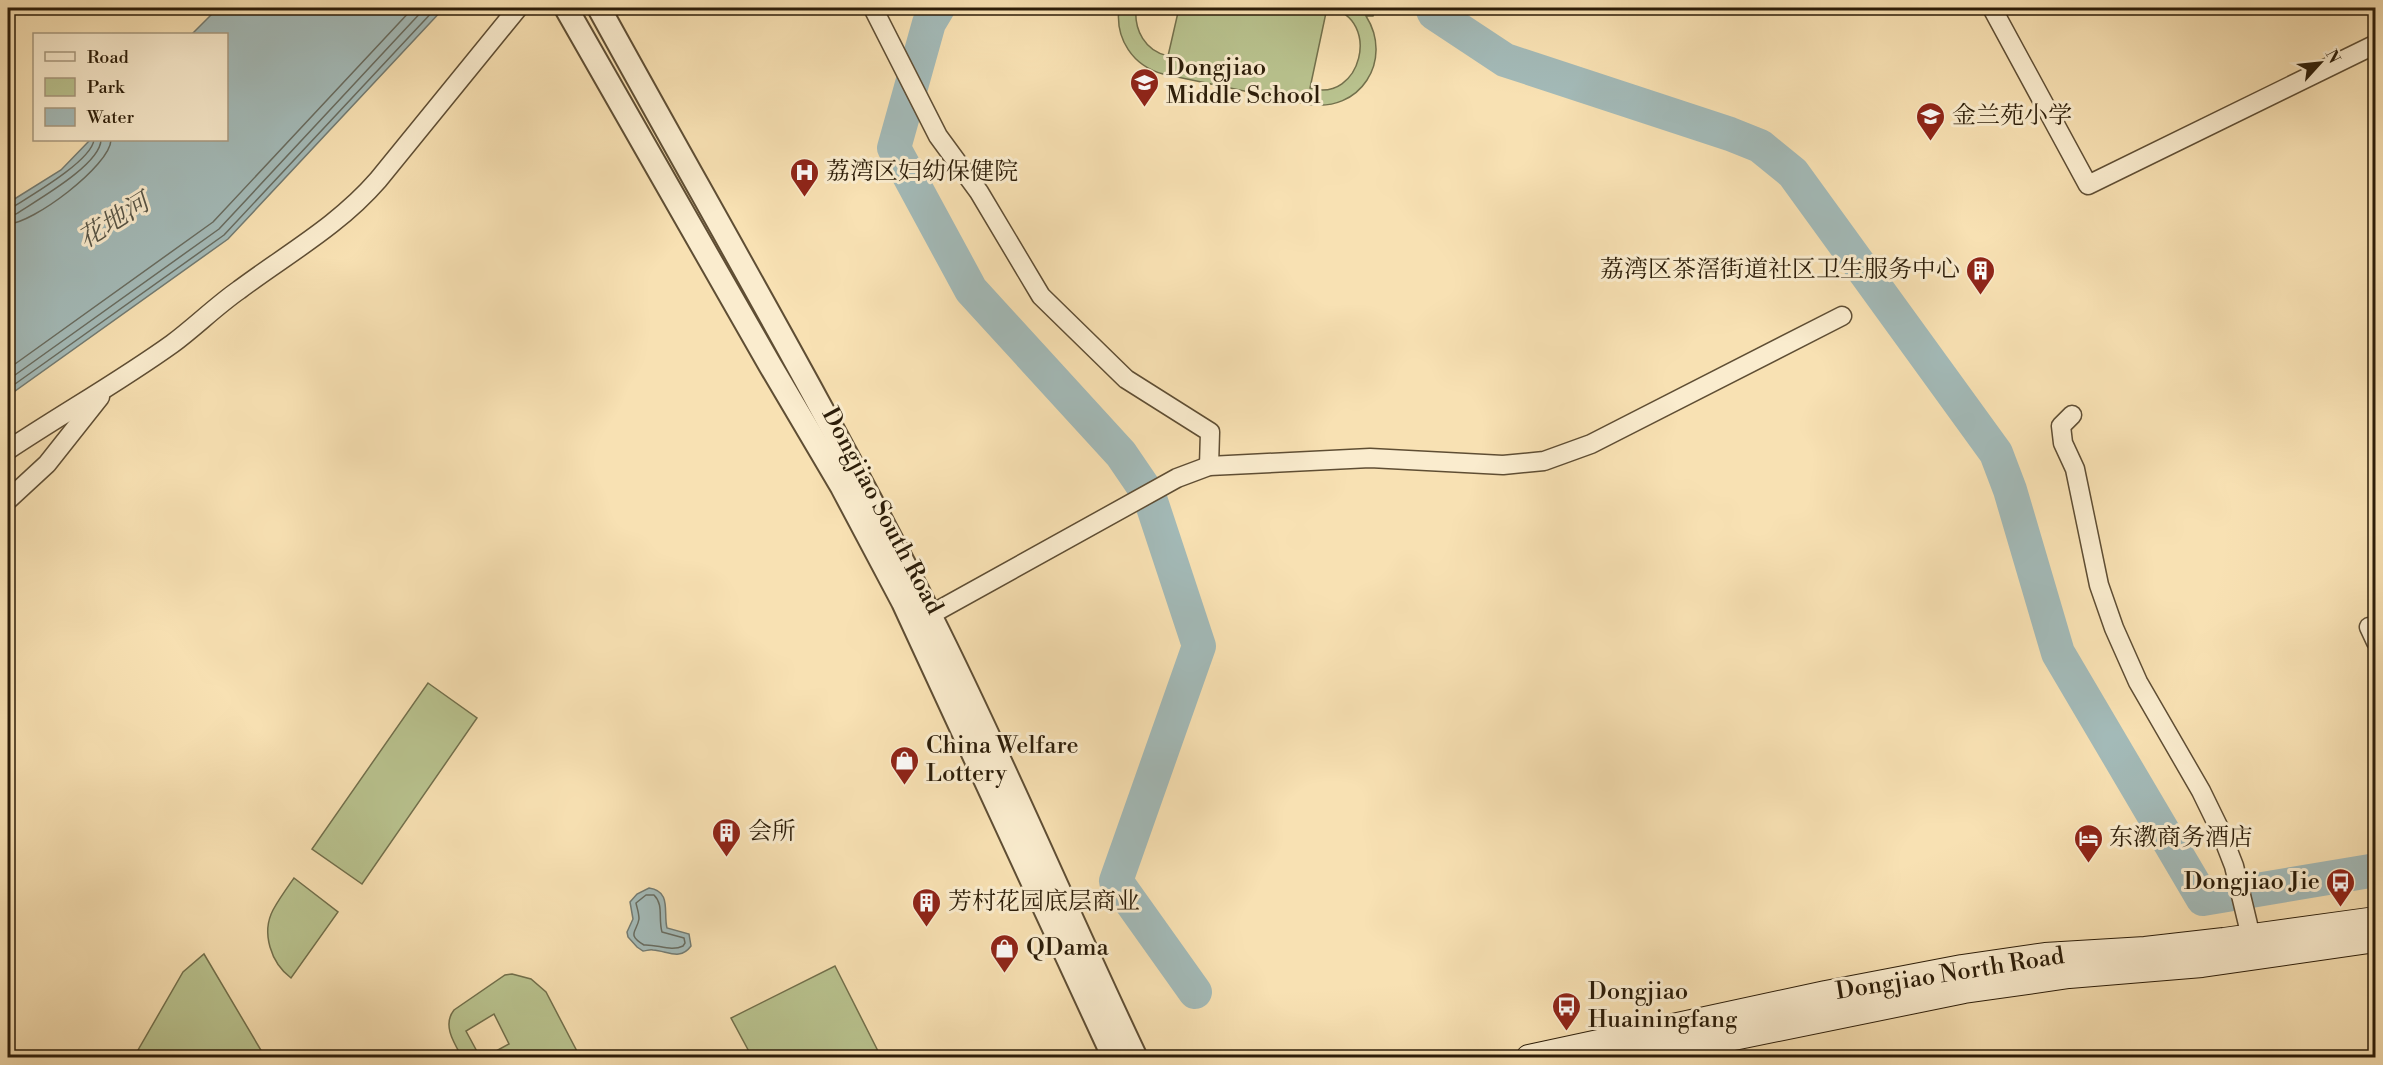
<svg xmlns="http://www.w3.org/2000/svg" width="2383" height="1065" viewBox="0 0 2383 1065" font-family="'Libre Bodoni','Noto Serif SC',serif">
<rect width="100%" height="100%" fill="#f8e1b3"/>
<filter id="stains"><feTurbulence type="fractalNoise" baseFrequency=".00333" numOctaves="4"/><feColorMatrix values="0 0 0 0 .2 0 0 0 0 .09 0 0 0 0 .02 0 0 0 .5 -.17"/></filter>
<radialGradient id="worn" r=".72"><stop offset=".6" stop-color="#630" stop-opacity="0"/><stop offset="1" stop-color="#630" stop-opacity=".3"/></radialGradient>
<g fill="#b9c38f" stroke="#72704c" stroke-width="1.5">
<path d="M1119,8h17c-2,22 9,43 32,48l11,-48h148l-17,80c51,16 72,-69 20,-80h45l-2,8h-7c28,44 -6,98 -59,88l-144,-30c-30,-8 -48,-35 -44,-66z"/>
<path d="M428,683l49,35 -115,166 -50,-35z"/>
<path d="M294,878l44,34 -47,66c-20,-15 -30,-45 -18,-68 6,-11 14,-22 21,-32z"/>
<path d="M204,954l61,103h-131l49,-85z"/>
<path d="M835,966l46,91h-129l-21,-39z"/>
<path d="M512,974l19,5 15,13 34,65h-95l24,-13 -15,-30 -28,17 14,26h-18c-8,-14 -20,-32 -8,-47l51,-35z"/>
</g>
<g fill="#a3bab8" stroke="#737b72" stroke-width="1.5">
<path d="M218,8h226l-216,231 -220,157v-193l53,-33 29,-30h136v-106h-34z"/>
<path d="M649,888c23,3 14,25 18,40l22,6 2,12c-11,15 -23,5 -38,4 -3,-1 -7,1 -10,1l-6,-4 -9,-10 -1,-5 6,-13 -3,-17 7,-8z"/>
</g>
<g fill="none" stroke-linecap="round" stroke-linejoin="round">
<g stroke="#686c60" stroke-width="1.5">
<path d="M8,208l5,-1c19,-12 78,-46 81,-67"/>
<path d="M8,215l8,-1c21,-14 84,-49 85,-74"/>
<path d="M8,224c24,0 102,-58 103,-84"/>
<path d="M8,369l205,-147 200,-214"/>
<path d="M8,380l211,-151 206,-221"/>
<path d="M8,389l216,-154 212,-227"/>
<path d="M646,895h8c10,10 4,23 8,37l22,6 1,5 -2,3c-12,6 -26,-2 -39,-1 -18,-11 -7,-13 -5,-26 0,-6 -2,-11 -3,-16z"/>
</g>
<g stroke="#a3bab8" stroke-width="34">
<path d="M938,8l-9,15 -35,125 77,142 150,164 28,41 50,151 -83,235 79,111"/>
<path d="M1432,8l2,5 71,47 225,74 30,12 33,27 203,280 14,37 48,163 145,246 173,-29"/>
</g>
<defs>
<g id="minor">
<path d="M873,8l65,128 41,56 62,104 85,83 84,53 -1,34"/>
<path d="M1992,8l96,177 288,-141"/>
<path d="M2072,415l-11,11 2,17 12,26 24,116 15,43 24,54 63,109 19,39 14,36 17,71"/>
<path d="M8,450c54,-36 111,-68 164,-106 23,-17 44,-38 67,-54 48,-36 99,-64 139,-110l140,-172"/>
<path d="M8,500l39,-36 53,-67"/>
<path d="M930,615l247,-137 32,-12 161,-8 133,7 41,-4 47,-17 251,-128"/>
<path d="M2369,627l7,15"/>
</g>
<g id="tertiary">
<path d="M566,8l204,357 72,122 61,115 211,456"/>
<path d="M599,8c111,202 228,402 332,609 73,145 135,294 205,441"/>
</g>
<g id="secondary">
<path d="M1529,1058l297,-64 136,-26 83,-12 100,-6 79,-9 152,-21"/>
<path d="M1631,1058l333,-68 105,-15 133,-11 174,-25"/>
</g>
</defs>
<use href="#minor" stroke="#5f4e34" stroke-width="21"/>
<use href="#tertiary" stroke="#5f4e34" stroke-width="26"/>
<use href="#secondary" stroke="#2c1d09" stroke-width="28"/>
<use href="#minor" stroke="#faecce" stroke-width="18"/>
<use href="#tertiary" stroke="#faecce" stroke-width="22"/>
<use href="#secondary" stroke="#faecce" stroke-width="26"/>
</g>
<defs>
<symbol id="school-pin" viewBox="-11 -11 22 30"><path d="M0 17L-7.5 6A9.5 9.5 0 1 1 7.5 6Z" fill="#8f2418" stroke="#faecce"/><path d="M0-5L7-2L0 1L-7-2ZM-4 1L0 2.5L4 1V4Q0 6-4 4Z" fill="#fff"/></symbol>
<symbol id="hospital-pin" viewBox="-11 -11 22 30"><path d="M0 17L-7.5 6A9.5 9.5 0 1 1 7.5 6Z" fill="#8f2418" stroke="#faecce"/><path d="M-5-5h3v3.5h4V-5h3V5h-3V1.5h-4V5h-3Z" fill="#fff"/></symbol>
<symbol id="building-pin" viewBox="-11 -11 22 30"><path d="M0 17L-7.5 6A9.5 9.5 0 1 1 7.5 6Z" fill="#8f2418" stroke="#faecce"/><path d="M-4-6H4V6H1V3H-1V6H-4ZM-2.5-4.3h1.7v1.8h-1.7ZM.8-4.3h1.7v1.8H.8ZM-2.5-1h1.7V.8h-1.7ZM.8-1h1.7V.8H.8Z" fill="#fff"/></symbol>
<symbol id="shop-pin" viewBox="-11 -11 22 30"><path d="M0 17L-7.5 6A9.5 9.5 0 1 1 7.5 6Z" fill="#8f2418" stroke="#faecce"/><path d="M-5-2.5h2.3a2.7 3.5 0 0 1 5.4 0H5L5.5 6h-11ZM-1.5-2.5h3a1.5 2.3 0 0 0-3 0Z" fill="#fff"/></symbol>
<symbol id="hotel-pin" viewBox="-11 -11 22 30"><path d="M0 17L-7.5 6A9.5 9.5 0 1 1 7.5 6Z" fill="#8f2418" stroke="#faecce"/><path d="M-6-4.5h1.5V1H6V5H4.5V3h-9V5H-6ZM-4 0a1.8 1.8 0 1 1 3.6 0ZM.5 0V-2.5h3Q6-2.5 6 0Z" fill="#fff"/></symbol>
<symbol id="bus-pin" viewBox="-11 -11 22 30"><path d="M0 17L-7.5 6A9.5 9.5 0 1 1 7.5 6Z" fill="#8f2418" stroke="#faecce"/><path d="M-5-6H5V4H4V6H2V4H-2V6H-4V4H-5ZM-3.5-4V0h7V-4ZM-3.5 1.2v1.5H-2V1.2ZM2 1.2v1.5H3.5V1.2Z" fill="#fff"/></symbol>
</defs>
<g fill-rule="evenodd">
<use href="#school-pin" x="1128" y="66" width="33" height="45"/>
<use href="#school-pin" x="1914" y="100" width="33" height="45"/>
<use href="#hospital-pin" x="788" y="156" width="33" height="45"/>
<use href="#building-pin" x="1964" y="254" width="33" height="45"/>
<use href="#shop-pin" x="888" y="744" width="33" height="45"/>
<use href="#building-pin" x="710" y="816" width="33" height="45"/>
<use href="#hotel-pin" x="2072" y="822" width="33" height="45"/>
<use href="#bus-pin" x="2324" y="866" width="33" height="45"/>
<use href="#building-pin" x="910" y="886" width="33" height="45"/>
<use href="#shop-pin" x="988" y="932" width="33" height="45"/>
<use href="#bus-pin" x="1550" y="990" width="33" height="45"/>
</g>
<g text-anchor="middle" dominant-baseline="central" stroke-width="6" stroke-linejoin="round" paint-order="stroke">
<g font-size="24" fill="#2c1d09" stroke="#faecce" text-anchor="start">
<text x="1166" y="68">Dongjiao<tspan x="1166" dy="28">Middle School</tspan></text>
<text x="1952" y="116">金兰苑小学</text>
<text x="826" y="172">荔湾区妇幼保健院</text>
<text x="1960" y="270" text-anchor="end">荔湾区茶滘街道社区卫生服务中心</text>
<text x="926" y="746">China Welfare<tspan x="926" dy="28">Lottery</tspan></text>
<text x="748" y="832">会所</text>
<text x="2109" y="838">东漖商务酒店</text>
<text x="2320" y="882" text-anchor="end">Dongjiao Jie</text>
<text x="948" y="902">芳村花园底层商业</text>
<text x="1026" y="948">QDama</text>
<text x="1588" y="992">Dongjiao<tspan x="1588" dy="28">Huainingfang</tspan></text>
</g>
<g font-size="24" fill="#2c1d09" stroke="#faecce">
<text transform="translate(882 511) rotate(62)">Dongjiao South Road</text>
<text transform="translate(1950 974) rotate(-9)">Dongjiao North Road</text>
</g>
<g font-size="26" font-style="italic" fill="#565446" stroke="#faecce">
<text transform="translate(114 221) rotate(-32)">花地河</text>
</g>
</g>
<rect width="2383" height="1065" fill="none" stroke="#f8e1b3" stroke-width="30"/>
<rect x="9" y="9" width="2365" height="1047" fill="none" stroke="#2c1d09" stroke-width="3"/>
<rect x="15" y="15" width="2353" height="1035" fill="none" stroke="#2c1d09" stroke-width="1.5"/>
<rect x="33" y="33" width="195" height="108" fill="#faecce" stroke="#a8997f" stroke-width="1.5"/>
<rect x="45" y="52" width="30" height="9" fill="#faecce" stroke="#a8997f" stroke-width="1.5"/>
<text x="87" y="63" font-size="18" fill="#2c1d09">Road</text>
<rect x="45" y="78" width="30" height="18" fill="#b9c38f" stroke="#a8997f" stroke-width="1.5"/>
<text x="87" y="93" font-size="18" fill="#2c1d09">Park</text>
<rect x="45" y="108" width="30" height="18" fill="#a3bab8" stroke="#a8997f" stroke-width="1.5"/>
<text x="87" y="123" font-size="18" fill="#2c1d09">Water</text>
<g transform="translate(2320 63) rotate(63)" stroke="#faecce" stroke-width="4.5" paint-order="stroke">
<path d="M0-4.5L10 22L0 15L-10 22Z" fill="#2c1d09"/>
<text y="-9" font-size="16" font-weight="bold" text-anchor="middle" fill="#2c1d09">N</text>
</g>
<rect width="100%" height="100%" filter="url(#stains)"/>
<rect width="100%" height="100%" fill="url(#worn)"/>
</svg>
